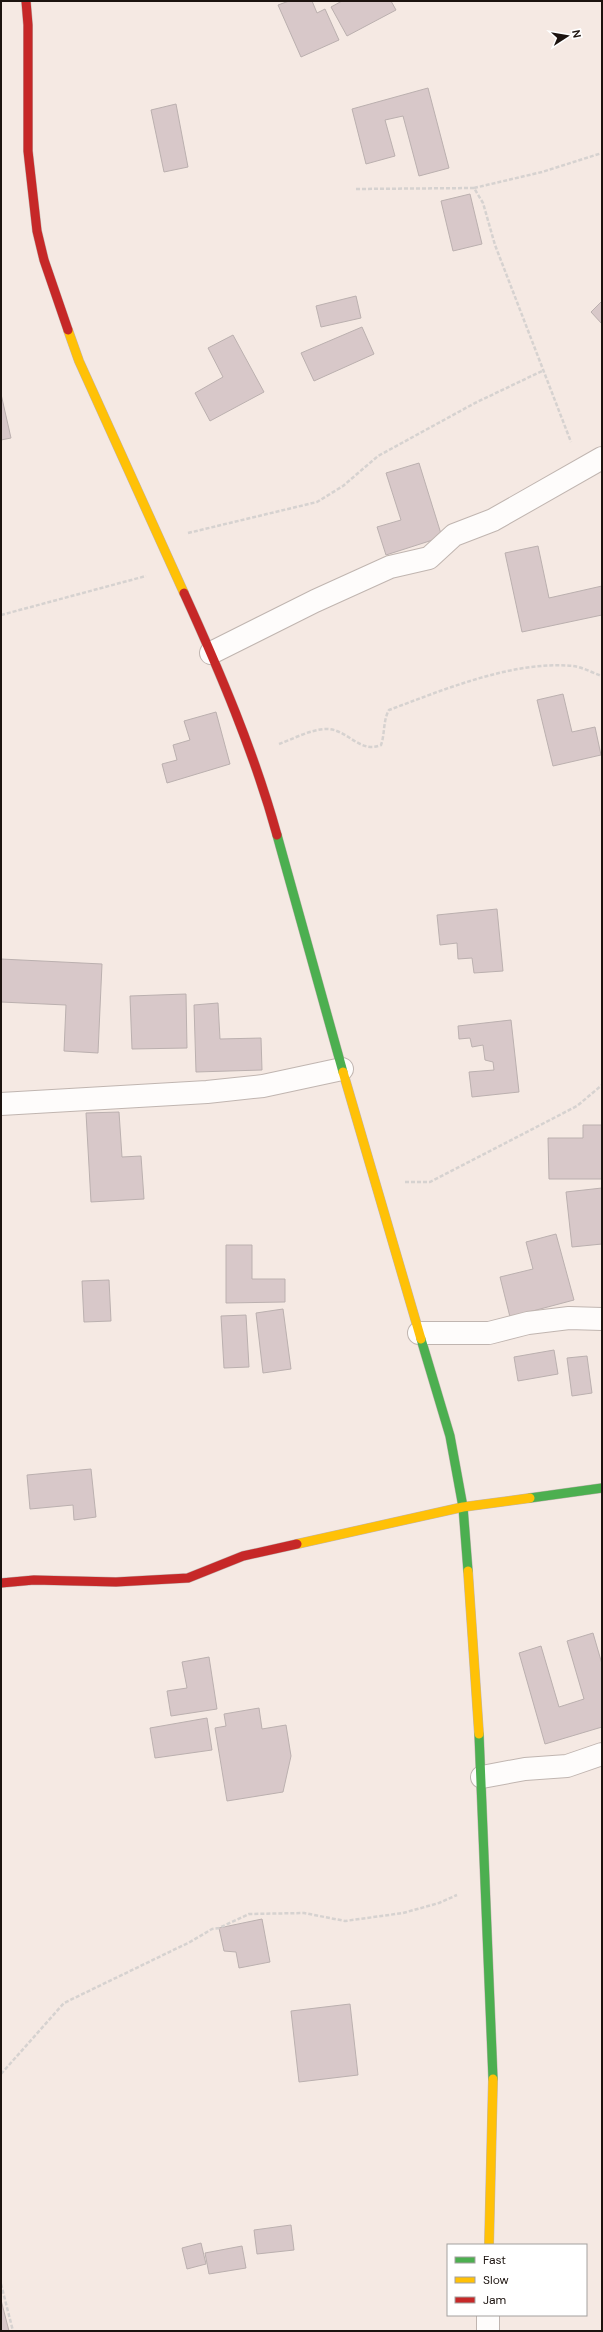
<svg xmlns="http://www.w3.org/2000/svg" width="603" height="2332" viewBox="0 0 603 2332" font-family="'DM Sans',sans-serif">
<rect width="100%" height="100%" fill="#f5e9e3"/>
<g fill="#d8c8c9" stroke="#bbb0af">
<path d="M289,1h23l5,12 8,-4 14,31 -38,17 -23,-52z"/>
<path d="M342,1h49l5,9 -49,26 -16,-29z"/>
<path d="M428,88l21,80 -30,8 -16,-60 -18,4 10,36 -29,8 -14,-55z"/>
<path d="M176,104l12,63 -24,5 -13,-62z"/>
<path d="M470,194l12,50 -29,7 -12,-50z"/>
<path d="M356,296l5,22 -40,9 -5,-21z"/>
<path d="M602,301v23l-11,-12z"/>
<path d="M362,327l12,27 -60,27 -13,-28z"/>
<path d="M233,335l31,57 -54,29 -15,-28 28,-16 -15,-29z"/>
<path d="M1,394l10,44 -10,2z"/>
<path d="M419,463l23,74 -56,18 -9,-28 24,-7 -15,-47z"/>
<path d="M538,546l11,52 53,-12v29l-80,17 -17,-79z"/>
<path d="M563,694l9,38 23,-5 6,28 -48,11 -16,-66z"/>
<path d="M216,712l14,52 -63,19 -5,-19 15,-4 -4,-15 17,-5 -6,-19z"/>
<path d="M497,909l6,62 -29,2 -2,-15 -14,1 -1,-16 -17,2 -3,-30z"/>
<path d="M1,959l101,5 -4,89 -34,-2 2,-46 -65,-3z"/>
<path d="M186,994l1,54 -55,1 -2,-53z"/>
<path d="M218,1003l2,36 41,-1 1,32 -66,2 -2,-67z"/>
<path d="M511,1020l8,72 -47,5 -3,-25 25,-2 -1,-8 -8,-2 -2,-15 -11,2 -2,-9 -11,1 -1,-13z"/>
<path d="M119,1112l3,45 19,-1 3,43 -53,3 -5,-89z"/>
<path d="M583,1125h19v54h-53l-1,-41h35z"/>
<path d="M602,1188v56l-30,3 -6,-55z"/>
<path d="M556,1234l18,66 -64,17 -10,-40 33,-8 -7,-27z"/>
<path d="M226,1245h26v34h33v23l-59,1z"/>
<path d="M109,1280l2,41 -27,1 -2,-41z"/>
<path d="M283,1309l8,60 -28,4 -7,-60z"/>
<path d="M246,1315l3,52 -25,1 -3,-52z"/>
<path d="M554,1350l4,24 -40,7 -4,-24z"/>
<path d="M587,1356l5,37 -20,3 -5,-38z"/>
<path d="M91,1469l5,48 -22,3 -1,-15 -43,4 -3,-34z"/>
<path d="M593,1633l9,31v63l-57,17 -26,-91 22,-7 18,61 25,-8 -17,-58z"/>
<path d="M209,1657l8,52 -46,7 -4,-25 20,-3 -5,-26z"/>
<path d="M259,1708l3,21 24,-4 5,31 -8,36 -56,9 -12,-73 11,-2 -2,-12z"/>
<path d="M207,1718l5,32 -57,8 -5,-30z"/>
<path d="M262,1919l8,43 -31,6 -3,-16 -12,-1 -5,-23z"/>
<path d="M350,2004l8,71 -59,7 -8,-71z"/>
<path d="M291,2225l3,25 -37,4 -3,-24z"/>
<path d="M201,2243l5,21 -19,5 -5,-21z"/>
<path d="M242,2246l4,22 -37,6 -4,-21z"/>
<path d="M1,2300l8,31h-8z"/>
</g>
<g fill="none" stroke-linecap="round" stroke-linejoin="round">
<defs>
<g id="street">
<path d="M211,653l104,-52 75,-34 39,-9 25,-23 39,-15 109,-62"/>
<path d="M1,1104l206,-12 56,-6 79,-17"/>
<path d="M419,1333h70l39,-10 41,-5 33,1"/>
<path d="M482,1777l43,-8 42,-3 35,-12"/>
<path d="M488,2331v-16"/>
</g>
<g id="fast">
<path d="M277,835l66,237"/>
<path d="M421,1339l29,97 13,71 5,64"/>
<path d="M530,1498l72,-10"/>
<path d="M479,1734l14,345"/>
</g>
<g id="slow">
<path d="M68,330l11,31 105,232"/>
<path d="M343,1072l78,267"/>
<path d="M297,1544l166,-37 67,-9"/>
<path d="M468,1571l11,163"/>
<path d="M489,2245l4,-166"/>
</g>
<g id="jam">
<path d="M26,1l2,24v126l9,80 7,29 24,70"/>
<path d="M184,593c36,79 70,159 93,242"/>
<path d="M1,1583l33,-3 82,2 72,-4 55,-22 54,-12"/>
</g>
</defs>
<use href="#street" stroke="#c0b5b0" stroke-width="24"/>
<use href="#fast" stroke="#c0b5b0" stroke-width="10"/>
<use href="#slow" stroke="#c0b5b0" stroke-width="10"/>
<use href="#jam" stroke="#c0b5b0" stroke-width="10"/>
<g stroke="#d6d2d0" stroke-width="2.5" stroke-dasharray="4 2" stroke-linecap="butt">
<path d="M474,188l68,-16 60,-19"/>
<path d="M356,189l118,-1 9,15 12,42 76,197"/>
<path d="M188,533l129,-31 26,-16 35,-30 97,-53 67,-32"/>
<path d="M1,615l145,-39"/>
<path d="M279,744c14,-5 32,-15 48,-15 20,0 33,25 54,16 4,-11 2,-25 8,-35 54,-20 125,-50 184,-44 9,1 20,7 29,10"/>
<path d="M405,1182h25l147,-76 25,-21"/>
<path d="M1,2074l63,-71 126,-61 22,-13 7,-1 30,-14 55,-1 41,8 58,-8 36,-10 18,-8"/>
<path d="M1,2284l12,47"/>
</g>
<use href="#street" stroke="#fefcfb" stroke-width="22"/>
<use href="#fast" stroke="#4caf50" stroke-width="9"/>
<use href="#slow" stroke="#ffc107" stroke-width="9"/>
<use href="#jam" stroke="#c62828" stroke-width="9"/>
</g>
<rect width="603" height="2332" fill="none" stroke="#1c130f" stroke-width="4"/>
<rect x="447" y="2244" width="140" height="72" fill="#ffffff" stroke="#a4a19f"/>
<rect x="455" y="2257" width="20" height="6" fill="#4caf50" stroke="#a4a19f"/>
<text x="483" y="2264" font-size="12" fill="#1c130f">Fast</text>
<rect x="455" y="2277" width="20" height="6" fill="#ffc107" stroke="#a4a19f"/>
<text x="483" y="2284" font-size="12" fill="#1c130f">Slow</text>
<rect x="455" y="2297" width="20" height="6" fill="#c62828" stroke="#a4a19f"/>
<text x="483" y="2304" font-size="12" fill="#1c130f">Jam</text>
<g transform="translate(567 36) rotate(78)" stroke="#ffffff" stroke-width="3" paint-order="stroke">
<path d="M0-3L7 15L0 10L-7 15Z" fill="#1c130f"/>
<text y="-6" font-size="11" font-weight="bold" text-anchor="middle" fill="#1c130f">N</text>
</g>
</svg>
